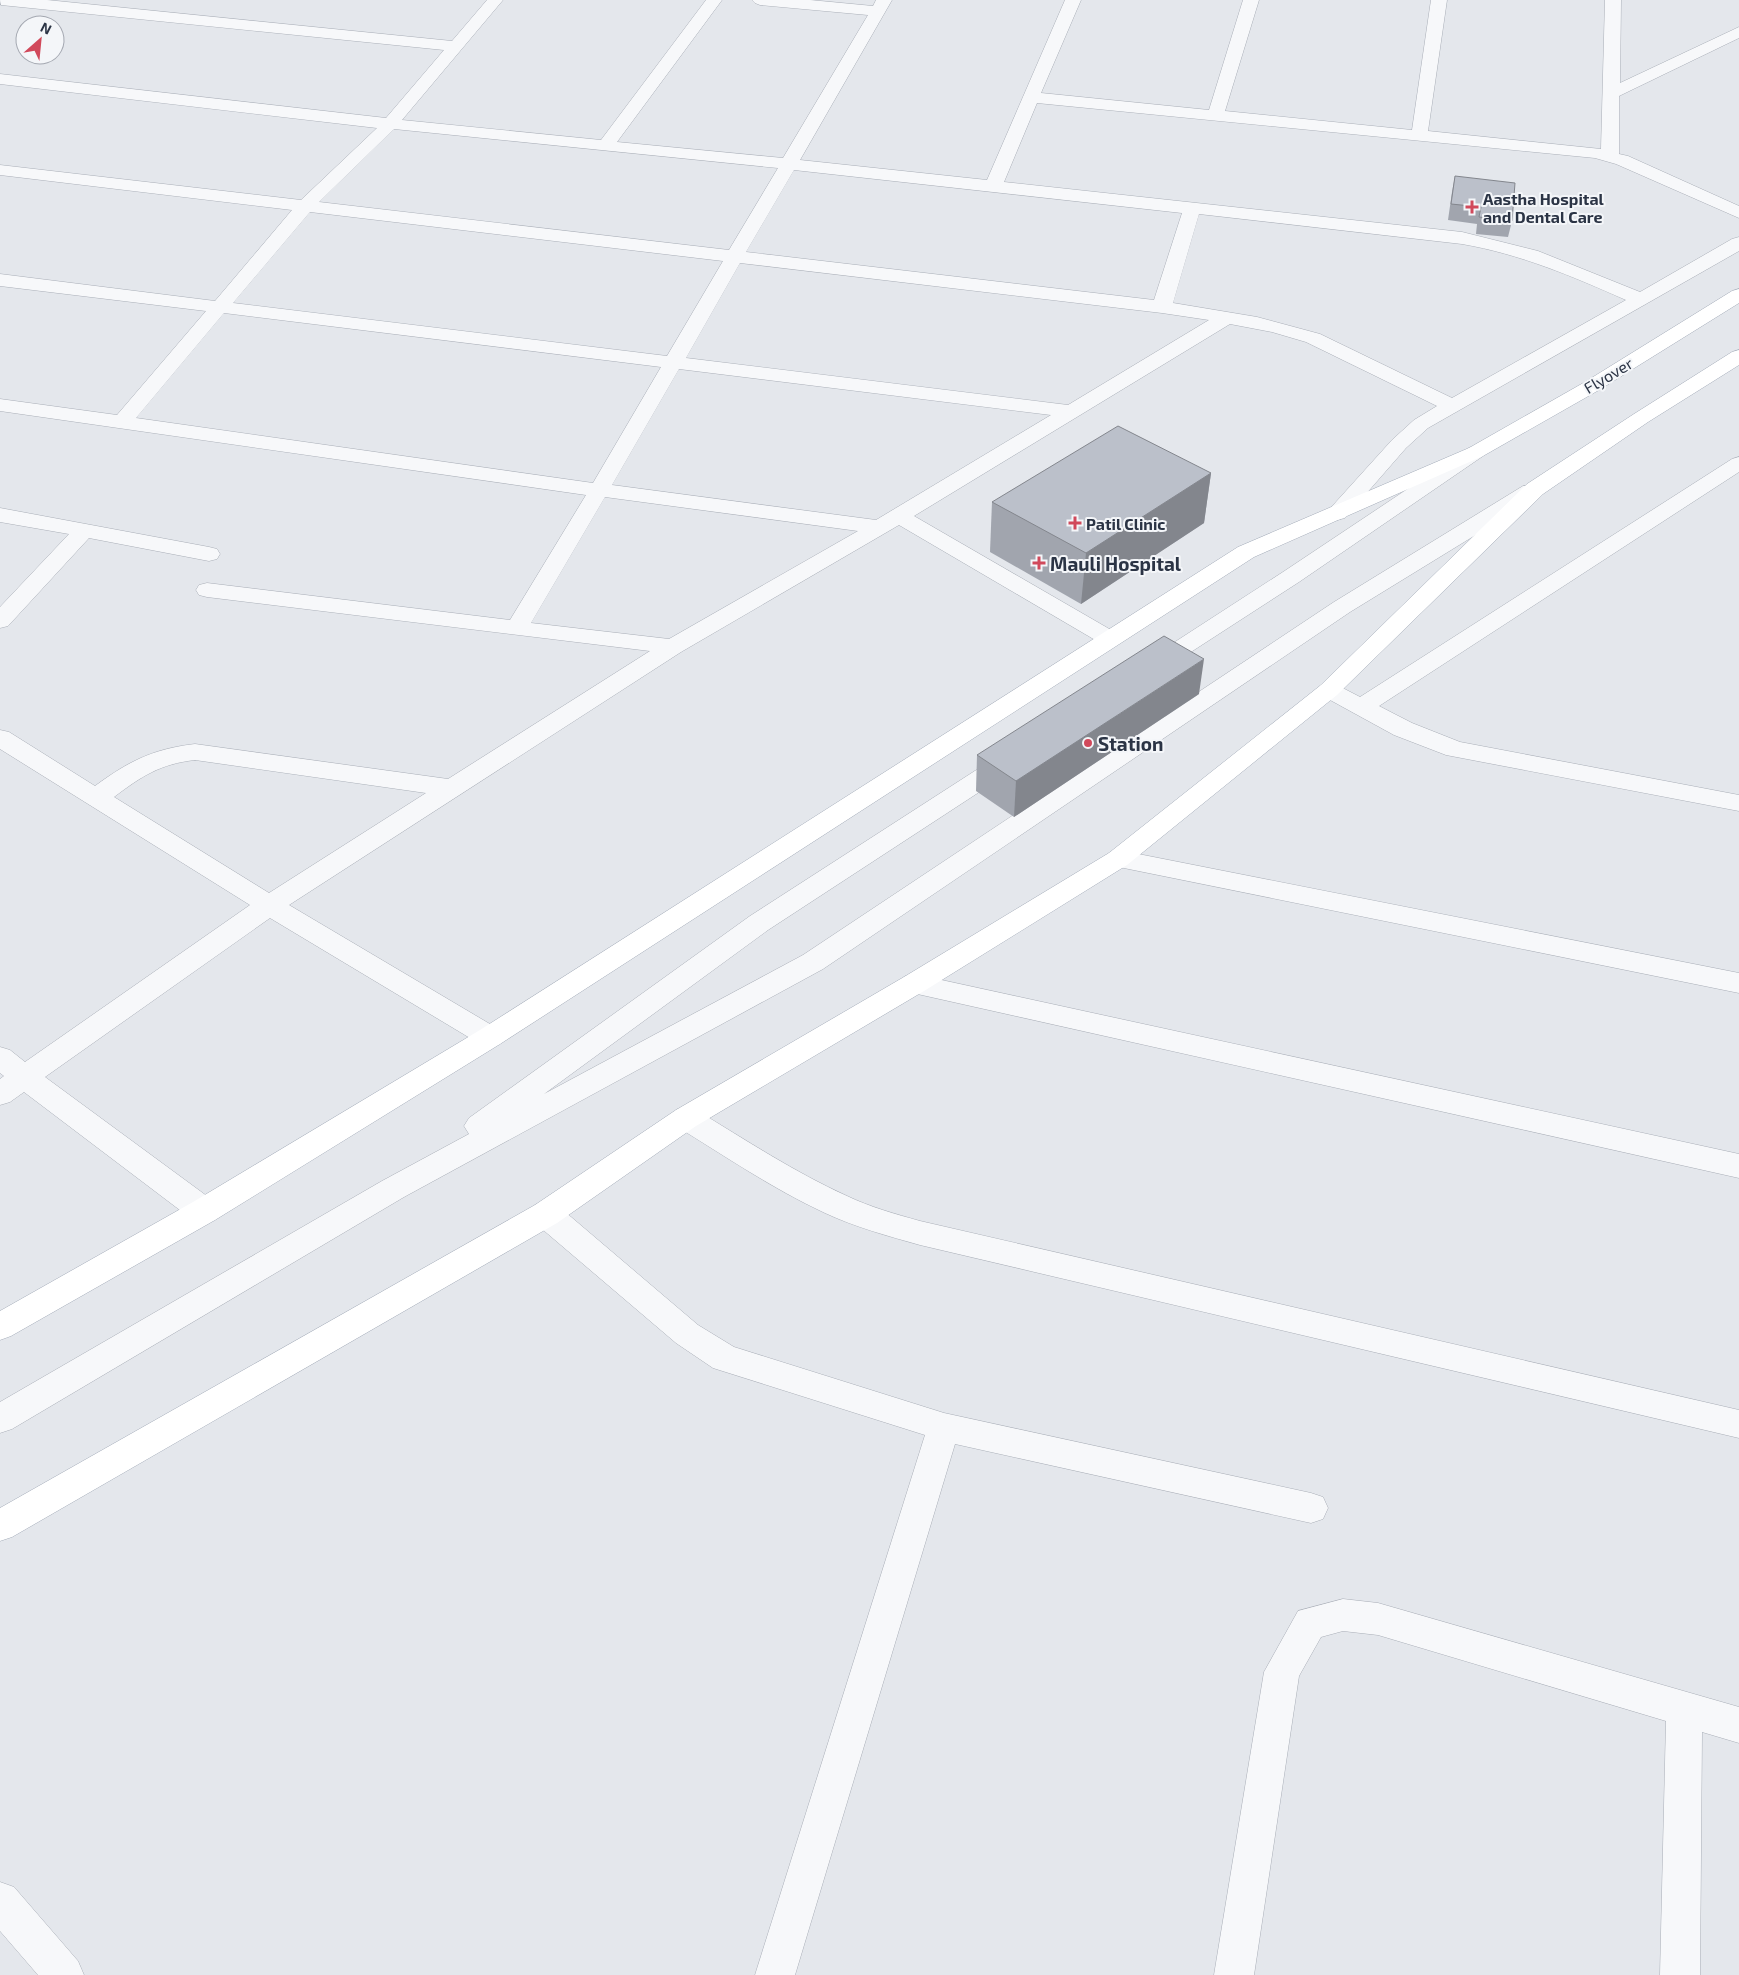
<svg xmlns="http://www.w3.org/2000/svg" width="1739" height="1975" viewBox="0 0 1739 1975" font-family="'Exo 2',sans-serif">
<rect width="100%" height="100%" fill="#e4e7ec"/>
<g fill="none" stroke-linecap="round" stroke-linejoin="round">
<defs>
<g id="minor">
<path d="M0,0h47l405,41 35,-41h16l-101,120 199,20 105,-140h16l-105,142 166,16 85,-143 -108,-10 -5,-2 -3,-3h58l63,6 3,-6h16l-92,160 187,20 78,-180h16l-40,93 168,17 34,-110h16l-34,111 187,19 19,-130h16l-19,131 173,18 4,-149h16l-1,83 119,-56v11l-120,58v58l9,2 111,50v12l-123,-54 -21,-6 -558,-55 -33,79 458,50 76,19 102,41 92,-53 7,-2v14l-311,177 -22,20 -61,70 -8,2 -8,-2 -3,-5 66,-73 22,-20 23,-14 -131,-64 -34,-10 -42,-8 -316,192 204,118 4,5 -4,5 -8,2 -8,-2 -203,-119 -218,127 -392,253 211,125 4,7 -4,7 -10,4 -10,-4 -210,-126 -225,159 170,125 4,9 -4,9 -11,3 -11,-3 -169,-128 -14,10 -10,3v-26l4,-3 -4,-3v-26l10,3 15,12 225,-157 -250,-156v-19l9,2 86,54c34,-25 58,-37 100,-42l253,35 202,-128 -443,-54 -8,-2 -3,-5 3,-5 8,-2 303,37 76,-125 -586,-84v-12l117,16 89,-104 -206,-25v-12l215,27 77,-91 -292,-35v-10l301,35 76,-72 -377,-44v-10l386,44 58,-68 -443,-45zM394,129l384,39 -49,82 -410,-48zM794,170l388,43 -28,87 -408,-48zM310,212l413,49 -56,95 -434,-53zM1199,214l263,30c58,10 110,32 164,56l-174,98 -132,-64 -63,-17 -84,-14zM740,263l422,50 47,7 -141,85 -382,-47zM224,313l437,54 -68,116 -457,-65zM679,369l372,46 -175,105 -264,-35zM605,497l253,34 -189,108 -138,-16zM195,760l231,33 -157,100 -155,-96c28,-21 46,-33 81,-37z"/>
<path d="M1476,446l7,2 3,4 -3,4 -184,126 -139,90 -8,2 -8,-2 -4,-5 4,-5 139,-90 186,-124z"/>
<path d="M1739,457v15l-360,234 33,17 48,19 279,53v16l-293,-56 -52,-20 -73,-40 -4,-5 4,-5 8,-3 8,3 23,12 372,-238z"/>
<path d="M1531,485l8,1 3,5 -3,5 -189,116 -527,357 -419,228 -392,232 -12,4v-31l382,-221 87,-47 -5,-8 5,-8 281,-202 248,-160 9,-2 9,2 3,6 -3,6 -248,162 -224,164 259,-139 531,-353 189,-116z"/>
<path d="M0,508l209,39 8,2 3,5 -3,5 -8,2 -120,-23 -81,88 -8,2v-21l69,-73 -69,-12z"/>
<path d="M1118,850l621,123v20l-630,-128 -4,-6 4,-6z"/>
<path d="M914,974l825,180v24l-835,-187 -4,-7 4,-7z"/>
<path d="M686,1107l10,3c50,30 98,62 151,86 23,11 48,18 73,25l819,189v28l-819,-193c-32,-9 -65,-18 -95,-32 -52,-24 -100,-57 -149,-87l-5,-8 5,-8z"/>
<path d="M546,1202l11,3 141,120 36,22 210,66 367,80 12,4 5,11 -5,11 -12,4 -356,-79 -160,531h-40l170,-540 -212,-67 -37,-25 -141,-120 -4,-9 4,-9z"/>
<path d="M1343,1599l35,4 361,104v36l-37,-11 -2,243h-40l6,-254 -288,-86 -35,-4 -22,6 -22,39 -45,299h-40l50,-303 34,-61z"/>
<path d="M0,1882l14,5 64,74 6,14h-46l-38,-44z"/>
</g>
<g id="major">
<path d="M1739,289v14l-140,87 -116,66 -229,101 -754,487 -285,176 -204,116 -11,4v-29l193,-109 287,-172 758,-483 231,-99 116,-66 147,-91z"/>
<path d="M1739,350v15l-91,57 -105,72 -206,201 -210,170 -203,126 -228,135 -139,97 -545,314 -12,4v-33l535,-303 141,-95 228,-133 205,-124 212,-168 206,-201 107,-70 98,-62z"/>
</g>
</defs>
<use href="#minor" stroke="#a9aeb7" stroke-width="1"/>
<use href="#major" stroke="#a3abb8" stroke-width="1"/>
<use href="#minor" fill="#f7f8fa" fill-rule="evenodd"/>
<use href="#major" fill="#fff" fill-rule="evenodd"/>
</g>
<g fill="#a1a5ae">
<path d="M1455,176l57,45 -4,16 -32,-3 1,-10 -29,-4 4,-28z"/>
<path d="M1211,473l-7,50 -123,81 -91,-52 2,-50z"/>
<path d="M1199,694l-185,123 -38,-26 1,-36z"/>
</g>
<g fill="#83868d">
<path d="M1211,473l-7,50 -123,81 5,-51z"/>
<path d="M1204,659l-5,35 -185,123 2,-36z"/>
</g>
<g fill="#bbc0ca" stroke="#83868d">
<path d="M1455,176l60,7 -3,38 -33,-4 2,-10 -30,-3z"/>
<path d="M1118,426l93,47 -125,80 -94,-51z"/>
<path d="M1164,636l40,23 -188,122 -39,-26z"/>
</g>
<g fill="#d1495b" stroke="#f4f6f9" stroke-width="2">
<path d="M1469.5 199.5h5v5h5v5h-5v5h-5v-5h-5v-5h5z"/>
<path d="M1072.5 515.5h5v5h5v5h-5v5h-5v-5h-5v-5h5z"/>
<path d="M1036.5 555.5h5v5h5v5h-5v5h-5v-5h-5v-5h5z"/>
<circle cx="1088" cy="743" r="5"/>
</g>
<g text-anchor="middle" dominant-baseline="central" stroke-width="4" stroke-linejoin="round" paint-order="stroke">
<g font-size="16" font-weight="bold" fill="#2b3445" stroke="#f4f6f9" text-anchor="start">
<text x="1483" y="198">Aastha Hospital<tspan x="1483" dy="18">and Dental Care</tspan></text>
<text x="1086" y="523">Patil Clinic</text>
</g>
<g font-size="16" fill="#2b3445" stroke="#f4f6f9">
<text transform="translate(1608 375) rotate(-31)">Flyover</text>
</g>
<g font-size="19" font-weight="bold" fill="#2b3445" stroke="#f4f6f9" text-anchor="start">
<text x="1050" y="563">Mauli Hospital</text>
<text x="1098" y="743">Station</text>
</g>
</g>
<g transform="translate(40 40) rotate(27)"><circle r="24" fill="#f4f6f9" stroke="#a4a8b1"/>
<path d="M0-4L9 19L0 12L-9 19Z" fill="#d1495b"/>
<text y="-8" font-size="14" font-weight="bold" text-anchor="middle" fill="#2b3445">N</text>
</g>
</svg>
